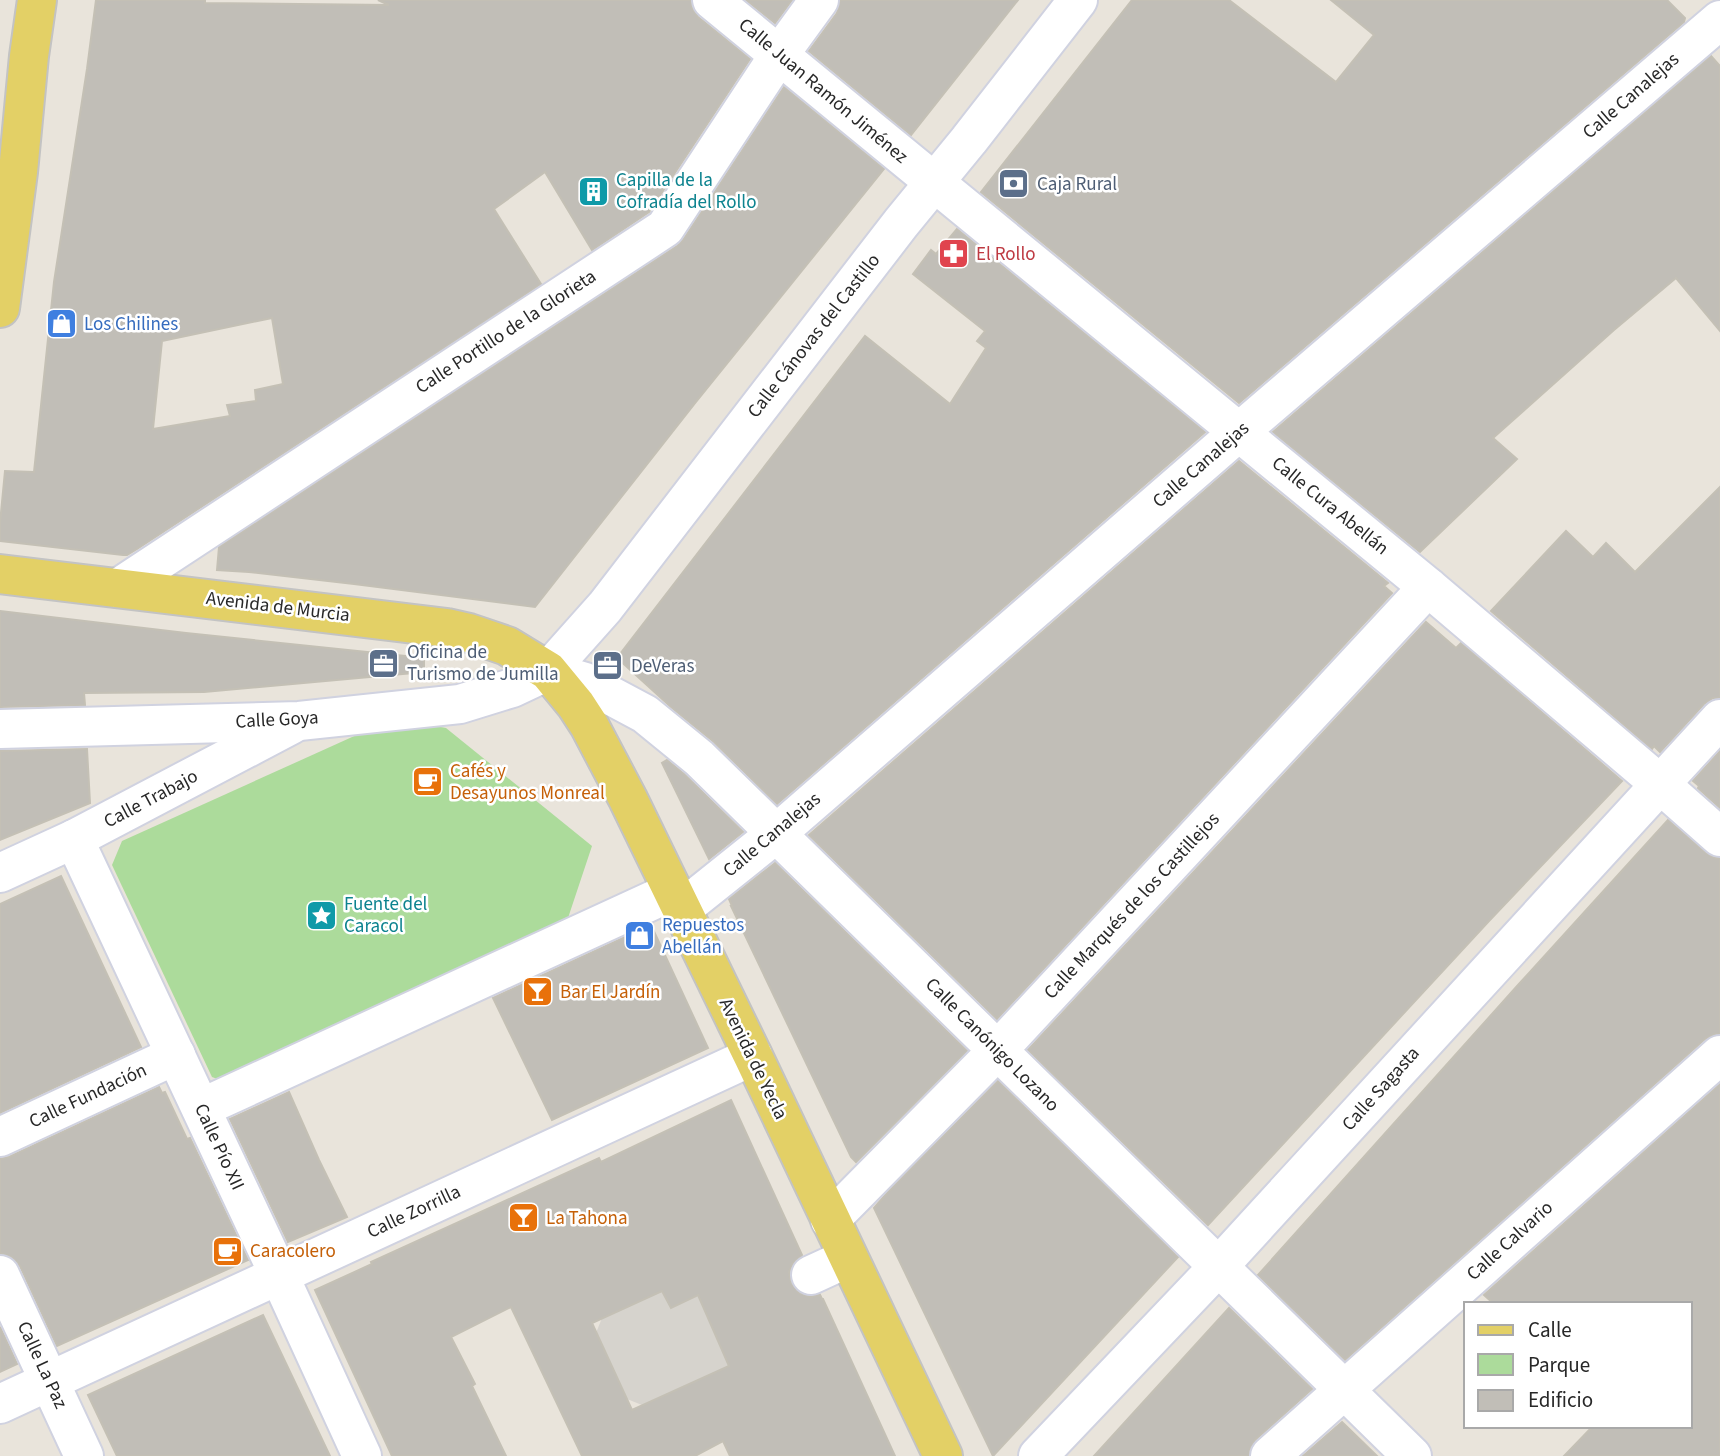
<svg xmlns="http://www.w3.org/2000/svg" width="1720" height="1456" viewBox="0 0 1720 1456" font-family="'Source Sans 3',sans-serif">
<rect width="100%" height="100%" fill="#e9e4db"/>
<path fill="#acdb9b" d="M430,725l16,3 146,118 -24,72 -348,162 -8,-3 -100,-212 10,-24 250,-113z"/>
<path fill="#d6d3cd" d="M799,1249l24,50 -102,47 8,20 -87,39 -15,-6 -31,-66 6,-15 60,-27 9,17z"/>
<g fill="#c1beb7" stroke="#c4c0b5" stroke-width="2" fill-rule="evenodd">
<path d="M96,0h109v3l184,2 -11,-5h313l1,8 6,9 52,42 -101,153 -57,38 -47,-78 -51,37 47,75 -404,265 -10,6h-4l-123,-14v-18l5,-52 29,1 20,-190 33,-213zM272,318l11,66 -28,6 1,11 -29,4 3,11 -77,13 9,-88z"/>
<path d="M746,0h46l-17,23z"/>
<path d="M840,0h178l-107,135 -102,-84 28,-38z"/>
<path d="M1132,0h97l107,82 38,-47 -43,-35h336l18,18 -1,4 -445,381 -258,-211z"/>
<path d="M1711,56l9,10v265l-44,-53 -62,52 -121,108 24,21 -97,93 -147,-120z"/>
<path d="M784,87l100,82 -189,234 -160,204 -181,-23 -105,-12 -32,-2 2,-23 458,-301 6,-6z"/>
<path d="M957,229l248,203 -428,372 -63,-62 -43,-35 -54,-49 248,-322 85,68 36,-56 -9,-7 8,-10 -72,-57 18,-24 5,4z"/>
<path d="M1239,461l149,122 -4,3 8,7 -395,426 -188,-184z"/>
<path d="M1720,487v211h-7l-9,6 -44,48 -6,-6 -2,3 -161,-138 75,-80 27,26 13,-14 29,29z"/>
<path d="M0,611l186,22 238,25v14l-220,20 -120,1 1,12 -85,2z"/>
<path d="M1426,622l30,26 5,-5 161,138 -133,140 -281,304 -180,-175z"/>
<path d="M87,749l3,54 -90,37v-89z"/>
<path d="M1720,751v57l-22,-20 1,-2 -6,-5z"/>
<path d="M667,760l17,14 59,58 -34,27 -47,-96z"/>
<path d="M1668,820l38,33 9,5h5v176h-5l-10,5 -360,321 -87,-85 260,-290z"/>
<path d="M775,863l192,188 -111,111 -5,-5 -120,-251h1l-3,-7z"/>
<path d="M61,876l80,171 -141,66v-209z"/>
<path d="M651,925l57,123 -156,72 -59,-122z"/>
<path d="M998,1081l180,176 -185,199 -119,-248 14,-16z"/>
<path d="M1720,1084v372h-156l29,-30h97v-122h-196l-10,-9z"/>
<path d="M159,1087l3,6 3,-1 22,47 3,-1 58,122 -191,86 -37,-80 -8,-9 -12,-4v-94l9,-2z"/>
<path d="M289,1092l30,68 28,57 -59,25 -58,-123z"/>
<path d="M731,1100l71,155 -9,8 -4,9 2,11 8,10 11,4 10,-2 2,4h1l72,157h-165l-7,-15 -28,15h-113l-71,-149 -60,30 24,47 -3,2 34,70h-114l-77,-166 57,-26 -1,-2 228,-104 2,4zM662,1291l9,17 27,-13 31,71 -97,44 -40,-87z"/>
<path d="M1229,1308l83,81 -57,51 -5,9 -1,7h-155z"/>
<path d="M263,1315l67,141h-213l-29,-61z"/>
<path d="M0,1327l17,37 -17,8z"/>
<path d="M1342,1422l35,34h-74z"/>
</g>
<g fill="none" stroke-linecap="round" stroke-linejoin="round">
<defs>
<g id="minor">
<path d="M712,0l716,587 232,197 60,53"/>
<path d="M118,588l547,-360 114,-173 40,-55"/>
<path d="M548,671l37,11 60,32 54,44 713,698"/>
<path d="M0,729l299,-8 161,-17 52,-16 36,-17 57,-64 296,-384 68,-83 109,-140"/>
<path d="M74,839l205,436 83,181"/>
<path d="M0,873l74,-34 217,-114"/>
<path d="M682,909l95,-76 462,-401 481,-412"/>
<path d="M201,1108l472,-217"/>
<path d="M0,1137l176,-82"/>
<path d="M830,1220l167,-169 431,-464"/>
<path d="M0,1275l84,181"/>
<path d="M811,1275l37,-17"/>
<path d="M0,1404l753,-348"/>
<path d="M1038,1456l180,-189 502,-548"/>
<path d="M1270,1456l450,-401"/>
</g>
<g id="major">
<path d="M0,308l18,-136 11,-116 8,-56"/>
<path d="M0,574l447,54 22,5 38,13 41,25 28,34 13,20 39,74 125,257 190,400"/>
</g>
</defs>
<use href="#minor" stroke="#d0d2e0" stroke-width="42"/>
<use href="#major" stroke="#c3c3c3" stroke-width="42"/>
<use href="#minor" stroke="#fff" stroke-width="38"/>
<use href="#major" stroke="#e3d066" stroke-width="38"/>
</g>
<defs>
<symbol id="bank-square" viewBox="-11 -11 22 22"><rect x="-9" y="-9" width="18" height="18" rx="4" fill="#5c6f8a" stroke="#fff"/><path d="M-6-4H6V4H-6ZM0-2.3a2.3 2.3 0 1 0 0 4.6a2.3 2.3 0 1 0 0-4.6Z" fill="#fff"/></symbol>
<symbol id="building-square" viewBox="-11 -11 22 22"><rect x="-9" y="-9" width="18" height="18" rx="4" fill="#0f9aa8" stroke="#fff"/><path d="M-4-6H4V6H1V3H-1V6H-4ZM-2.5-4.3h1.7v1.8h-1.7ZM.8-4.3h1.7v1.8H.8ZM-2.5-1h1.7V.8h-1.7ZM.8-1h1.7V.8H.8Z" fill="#fff"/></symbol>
<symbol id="pharmacy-square" viewBox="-11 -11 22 22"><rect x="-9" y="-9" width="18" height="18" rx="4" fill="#e0444e" stroke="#fff"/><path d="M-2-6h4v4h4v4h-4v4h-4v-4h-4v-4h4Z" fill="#fff"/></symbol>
<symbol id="shop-square" viewBox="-11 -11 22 22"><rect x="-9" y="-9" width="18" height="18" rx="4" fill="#3f7fe0" stroke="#fff"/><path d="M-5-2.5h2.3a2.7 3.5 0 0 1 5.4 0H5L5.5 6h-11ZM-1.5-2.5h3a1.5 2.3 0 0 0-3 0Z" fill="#fff"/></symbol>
<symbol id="office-square" viewBox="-11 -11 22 22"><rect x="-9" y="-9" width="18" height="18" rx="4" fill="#5c6f8a" stroke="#fff"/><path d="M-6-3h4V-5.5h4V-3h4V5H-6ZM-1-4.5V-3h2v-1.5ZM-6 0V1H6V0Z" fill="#fff"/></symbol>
<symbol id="cafe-square" viewBox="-11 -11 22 22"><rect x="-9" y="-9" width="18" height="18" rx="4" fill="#e8710a" stroke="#fff"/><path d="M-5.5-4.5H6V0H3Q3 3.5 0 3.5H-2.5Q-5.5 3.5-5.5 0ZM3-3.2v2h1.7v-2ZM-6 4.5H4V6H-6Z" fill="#fff"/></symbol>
<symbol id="sight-square" viewBox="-11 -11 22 22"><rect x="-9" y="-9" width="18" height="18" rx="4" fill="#0f9aa8" stroke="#fff"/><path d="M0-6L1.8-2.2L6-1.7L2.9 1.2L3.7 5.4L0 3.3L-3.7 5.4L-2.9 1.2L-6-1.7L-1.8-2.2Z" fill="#fff"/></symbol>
<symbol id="bar-square" viewBox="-11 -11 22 22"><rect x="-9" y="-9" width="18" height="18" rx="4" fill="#e8710a" stroke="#fff"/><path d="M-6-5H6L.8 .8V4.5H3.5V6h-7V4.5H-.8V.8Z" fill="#fff"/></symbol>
</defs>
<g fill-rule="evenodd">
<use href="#bank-square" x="996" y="166" width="35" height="35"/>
<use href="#building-square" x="576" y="174" width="35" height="35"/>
<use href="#pharmacy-square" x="936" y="236" width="35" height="35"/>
<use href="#shop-square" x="44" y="306" width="35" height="35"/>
<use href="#office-square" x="366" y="646" width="35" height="35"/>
<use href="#office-square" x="590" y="648" width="35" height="35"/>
<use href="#cafe-square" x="410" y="764" width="35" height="35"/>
<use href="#sight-square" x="304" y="898" width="35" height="35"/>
<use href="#shop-square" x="622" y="918" width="35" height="35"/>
<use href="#bar-square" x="520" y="974" width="35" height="35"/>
<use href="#bar-square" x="506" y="1200" width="35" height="35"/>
<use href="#cafe-square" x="210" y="1234" width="35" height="35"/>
</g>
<g text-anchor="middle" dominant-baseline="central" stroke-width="5" stroke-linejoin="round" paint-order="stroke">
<g font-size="19" fill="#282828" stroke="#fff">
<text transform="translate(823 91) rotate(40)">Calle Juan Ramón Jiménez</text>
<text transform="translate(1631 96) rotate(-41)">Calle Canalejas</text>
<text transform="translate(506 332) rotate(-33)">Calle Portillo de la Glorieta</text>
<text transform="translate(814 336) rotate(-52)">Calle Cánovas del Castillo</text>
<text transform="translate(1201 465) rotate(-41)">Calle Canalejas</text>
<text transform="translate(1330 506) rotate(39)">Calle Cura Abellán</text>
<text transform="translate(278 607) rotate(7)">Avenida de Murcia</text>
<text transform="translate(277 720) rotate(-3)">Calle Goya</text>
<text transform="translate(151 799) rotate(-28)">Calle Trabajo</text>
<text transform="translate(772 835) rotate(-40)">Calle Canalejas</text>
<text transform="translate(1132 906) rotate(-47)">Calle Marqués de los Castillejos</text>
<text transform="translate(992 1045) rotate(45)">Calle Canónigo Lozano</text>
<text transform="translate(753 1059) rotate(64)">Avenida de Yecla</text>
<text transform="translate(1381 1089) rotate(-48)">Calle Sagasta</text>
<text transform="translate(88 1096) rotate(-25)">Calle Fundación</text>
<text transform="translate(219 1147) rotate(65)">Calle Pío XII</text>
<text transform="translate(414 1212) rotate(-25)">Calle Zorrilla</text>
<text transform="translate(1510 1241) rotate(-42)">Calle Calvario</text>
<text transform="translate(42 1365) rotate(65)">Calle La Paz</text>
</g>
<g font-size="19" fill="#0d838f" stroke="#fff" text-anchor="start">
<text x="616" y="180">Capilla de la<tspan x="616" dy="22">Cofradía del Rollo</tspan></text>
<text x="344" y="904">Fuente del<tspan x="344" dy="22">Caracol</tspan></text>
</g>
<g font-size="19" fill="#4e5e75" stroke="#fff" text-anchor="start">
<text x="1037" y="184">Caja Rural</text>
<text x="407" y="652">Oficina de<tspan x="407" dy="22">Turismo de Jumilla</tspan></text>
<text x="631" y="666">DeVeras</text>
</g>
<g font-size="19" fill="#be3a42" stroke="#fff" text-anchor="start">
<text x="976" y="254">El Rollo</text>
</g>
<g font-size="19" fill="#366cbe" stroke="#fff" text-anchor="start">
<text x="84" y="324">Los Chilines</text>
<text x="662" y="925">Repuestos<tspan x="662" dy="22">Abellán</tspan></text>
</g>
<g font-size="19" fill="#c56008" stroke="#fff" text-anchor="start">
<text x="450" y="771">Cafés y<tspan x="450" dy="22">Desayunos Monreal</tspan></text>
<text x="560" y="992">Bar El Jardín</text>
<text x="546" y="1218">La Tahona</text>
<text x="250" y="1251">Caracolero</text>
</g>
</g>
<rect x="1464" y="1302" width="228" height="126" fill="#ffffff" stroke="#a9a9a9" stroke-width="2"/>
<rect x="1478" y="1325" width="35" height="10" fill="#e3d066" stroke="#a9a9a9" stroke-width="2"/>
<text x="1528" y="1337" font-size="21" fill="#282828">Calle</text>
<rect x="1478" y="1354" width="35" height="21" fill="#acdb9b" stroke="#a9a9a9" stroke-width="2"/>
<text x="1528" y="1372" font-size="21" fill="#282828">Parque</text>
<rect x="1478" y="1390" width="35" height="21" fill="#c1beb7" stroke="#a9a9a9" stroke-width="2"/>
<text x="1528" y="1407" font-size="21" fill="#282828">Edificio</text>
</svg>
